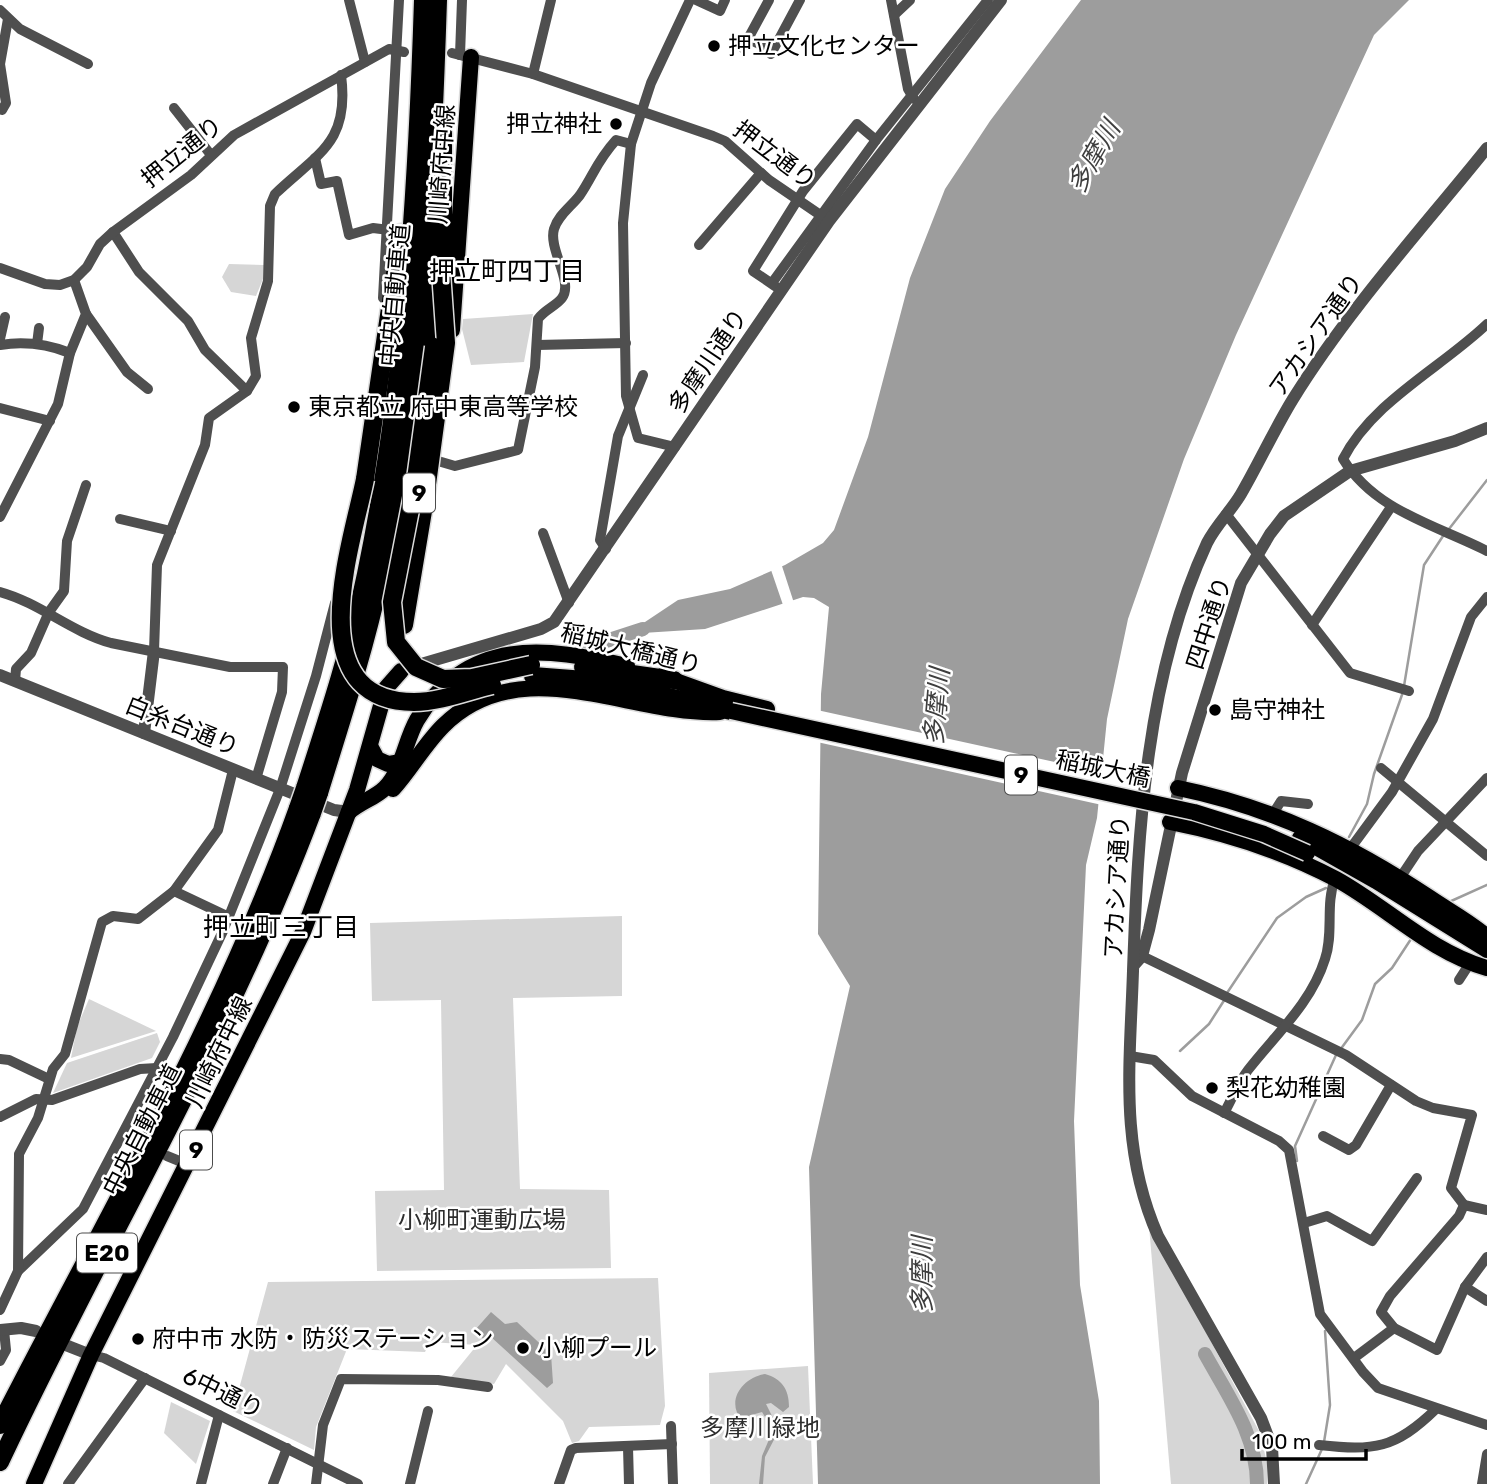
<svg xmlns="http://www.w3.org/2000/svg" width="1487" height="1484" viewBox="0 0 1487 1484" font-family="Rubik,'Noto Sans JP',sans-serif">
<rect width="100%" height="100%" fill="#fff"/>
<g fill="#d6d6d6">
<path d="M229,264l35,1 -1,14 -7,17 -25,-4 -9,-15z"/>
<path d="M533,314l-9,48 -53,3 -9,-36 1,-10z"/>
<path d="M622,916v80l-109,2 7,191 89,1 2,78 -234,3 -2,-80 69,-1 -3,-190 -69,1 -2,-78z"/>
<path d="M89,999l67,32 -85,27 6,-31z"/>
<path d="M157,1033l3,9 -8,16 -99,35 14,-30z"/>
<path d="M1149,1226l110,205 8,31v22h-96z"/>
<path d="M658,1278l7,128 -5,19 -71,2 -10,14 -7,2 -9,-22 -57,-57 -12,20 -43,-7 26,-32 -47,-3 -5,10 -78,-3 -31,78 -2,23 -81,-39 35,-129z"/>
<path d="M808,1366l5,118h-103l-1,-111z"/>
<path d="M171,1402l39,19 -14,43 -32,-31z"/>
</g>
<g fill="#9d9d9d">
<path d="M1081,0h328l-35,35 -138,300 -52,124 -56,160 -21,100 -10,99 -11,47 -12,256 6,164 19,116 1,83h-282l-9,-317 41,-181 -32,-52 3,-240 8,-87 -15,-9 -11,-1 -98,32 -78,5 51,-34 52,-11 55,-24 38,-22 11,-13 34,-93 42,-159 35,-89 45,-68z"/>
<path d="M491,1312l14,12 12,-2 34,32 2,29 -6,5 -56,-51 -5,5 -11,-12z"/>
<path d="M765,1374c17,5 24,15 24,33l-6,5 -12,-9 -5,1 13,26 -14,27 -2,27h-4l3,-28 11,-26 -11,-18 -14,4 -1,5 -5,-1c-17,-19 1,-43 23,-46z"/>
</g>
<g fill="#fff">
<path d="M781,563l13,40 -11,2 -13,-38z"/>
<path d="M817,710l288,63 -3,32 -285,-63z"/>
</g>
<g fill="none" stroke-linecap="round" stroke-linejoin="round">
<g stroke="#9d9d9d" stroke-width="2.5">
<path d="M1449,529l38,-49"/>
<path d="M1404,686l20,-121 19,-29"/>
<path d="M1349,837l18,-33 7,-30 29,-82"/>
<path d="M1449,902l38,-17"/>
<path d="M1227,993l50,-75 29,-21 20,-9"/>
<path d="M1340,1050l22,-30 13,-36 17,-16 19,-29"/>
<path d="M1180,1051l29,-27 16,-25"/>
<path d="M1297,1161l-2,-15 41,-91"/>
<path d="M1324,1442l6,-37 -5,-74"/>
<path d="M1306,1484l16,-35"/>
</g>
<g stroke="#9d9d9d" stroke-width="14">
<path d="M566,654l77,-25"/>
<path d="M1205,1354c23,42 52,81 52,130"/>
</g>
<defs>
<g id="primary">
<path d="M452,330l19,-273"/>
<path d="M662,676l61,22 44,11"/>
<path d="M370,746l7,13 11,5 11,-2"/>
<path d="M1178,788c93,19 173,57 252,110 19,13 40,24 57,39"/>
<path d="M393,789c18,-20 31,-44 50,-63 78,-78 186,-10 277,-14"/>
<path d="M349,812c11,-10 26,-14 36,-24 17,-17 20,-47 32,-68 51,-84 129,-73 210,-54"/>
<path d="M1170,822c56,11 115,30 166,57 51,28 94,73 151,89"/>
<path d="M1300,838l76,43 111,69"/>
<path d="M34,1484l57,-129 212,-423 54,-142 29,-102 15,-17"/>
</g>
<g id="motorway">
<path d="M434,347l9,-116v-98"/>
<path d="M365,479l36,-246"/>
<path d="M404,625l21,-126"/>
<path d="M583,667l91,13"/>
<path d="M533,676l65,5 133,30"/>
<path d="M305,788c23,-71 46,-141 61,-214 39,-188 51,-382 57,-574"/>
<path d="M319,793c22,-71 45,-141 61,-214 42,-189 52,-386 58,-579"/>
<path d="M0,1425c103,-202 221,-402 298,-617"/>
<path d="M0,1462c102,-218 227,-423 312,-649"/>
</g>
</defs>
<use href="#primary" stroke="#dbdbdb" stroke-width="19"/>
<use href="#motorway" stroke="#dbdbdb" stroke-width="21"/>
<g stroke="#4f4f4f" stroke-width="10">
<path d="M349,0l16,62"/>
<path d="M696,0l24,11 5,-11"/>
<path d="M891,0l17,89 6,10"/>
<path d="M0,10l20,19 68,35"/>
<path d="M894,15l16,-15"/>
<path d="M748,39l25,11"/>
<path d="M743,48l26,-48"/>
<path d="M452,53l81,21 180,62 12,5 44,39 60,41"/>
<path d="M771,54l29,-54"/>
<path d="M460,55l2,-55"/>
<path d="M533,74l18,-74"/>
<path d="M174,108l37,47"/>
<path d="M2,110l4,-7 -6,-39 8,-45"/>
<path d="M315,158l6,26 16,-3 12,54 24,-7 16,2"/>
<path d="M113,232l26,40 49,49 17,29 42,41"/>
<path d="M699,245l62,-72"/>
<path d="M0,268l45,16 15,1 14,-5 13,-13 13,-23 13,-12 78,-57 43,-40 155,-86 15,3"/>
<path d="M772,283l104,-143 112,-140"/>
<path d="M775,286l-22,-15 50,-80 54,-67 19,16"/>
<path d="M383,298l16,-298"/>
<path d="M86,314l41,58 21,17"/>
<path d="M1487,324c-46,44 -114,77 -144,135 32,52 93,66 144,92"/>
<path d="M0,339l5,-22"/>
<path d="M37,344l2,-16"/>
<path d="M0,345c25,-4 47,-1 70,8"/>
<path d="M537,345l89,-2"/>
<path d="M0,408l50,13"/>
<path d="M675,447l-37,-9 -12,-42 -3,-173 8,-79 20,-61 39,-83"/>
<path d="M438,461l17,5 63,-16 17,-83 3,-48c6,-9 18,-13 24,-21 12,-16 -14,-49 -8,-69 4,-14 18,-23 26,-34 14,-21 17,-34 36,-55l15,4"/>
<path d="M1226,514l124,159 59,18"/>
<path d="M0,517l58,-113 12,-51 16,-39 -12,-34"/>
<path d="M120,519l51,12"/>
<path d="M543,533l26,70"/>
<path d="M606,549l-6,-9 18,-104 25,-61"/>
<path d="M0,592c40,11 71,40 111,51l119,24h53l-1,25 -26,87"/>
<path d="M1312,625l79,-118"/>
<path d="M154,651l3,-86 48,-120 4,-27 38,-27 9,-15 -5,-38 17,-57 2,-75 5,-12c43,-41 75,-51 66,-119"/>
<path d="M15,681l1,-12 15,-16 18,-41 15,-21 3,-50 19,-56"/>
<path d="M1381,768l106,88"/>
<path d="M1273,814l8,-13 27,3"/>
<path d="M1350,849l42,-57 41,-73 38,-102 16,-20"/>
<path d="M1400,878l18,-27 69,-73"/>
<path d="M174,891l55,26"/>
<path d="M1142,956l204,99 70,46 17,7 39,7 -21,73 13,17"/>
<path d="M1459,980l11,-17"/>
<path d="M1130,1056l24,4 38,36 87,45 10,9 31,164 43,58 15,16 109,37"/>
<path d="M0,1059l9,1 40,19"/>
<path d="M1224,1113c8,-14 14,-30 24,-43 27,-35 63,-66 77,-111 9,-26 0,-54 10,-80"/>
<path d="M0,1117l36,-18 16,1 88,-31 17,-1"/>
<path d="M1323,1136l26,14 7,-5 35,-60"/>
<path d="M121,1138l15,6"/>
<path d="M167,1156l22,9"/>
<path d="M1487,1210l-23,-5 -5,11 -69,80 -9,16 13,16 43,22 28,-63 22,-30"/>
<path d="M1304,1223l23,-7 45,25 45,-63"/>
<path d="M18,1271l65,-62 90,-172 50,-106 57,-142 36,-113 19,-73"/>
<path d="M1465,1287l22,14"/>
<path d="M0,1310l18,-39 1,-117 19,-36 15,-49 12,-15 37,-132 11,-6 25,3 36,-28 44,-61 15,-60"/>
<path d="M91,1355l13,3 254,126"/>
<path d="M1354,1358l40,-30"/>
<path d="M0,1361l6,-11 -2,-20"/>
<path d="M671,1426l2,58"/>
<path d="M1319,1445c55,6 76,4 117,-36"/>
<path d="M628,1447l1,37"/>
<path d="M68,1484l77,-106"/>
<path d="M201,1484l18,-69"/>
<path d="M273,1484l14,-36"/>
<path d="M316,1484l7,-59 18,-46 97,1 50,7"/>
<path d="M410,1484l18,-73"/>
<path d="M559,1484l12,-34 5,-2 96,-4"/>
<path d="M1482,1484l5,-30"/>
</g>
<g stroke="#4f4f4f" stroke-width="12">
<path d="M411,667l130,-38 13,-7 275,-401 172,-221"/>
<path d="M0,675l334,135 15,2"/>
<path d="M144,733l10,-82"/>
<path d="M1134,965l8,-9 7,-26 33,-157 59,-190 29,-49 14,-18 66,-45 105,-30 32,-13"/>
<path d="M0,1330l21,-2 15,3"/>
<path d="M68,1346l23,9"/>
<path d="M1274,1484l-2,-37 -11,-29 -103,-182c-39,-88 -28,-171 -25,-265 5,-142 13,-296 74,-428 9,-18 24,-32 34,-49 18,-31 33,-64 52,-95 55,-89 128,-169 194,-251"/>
</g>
<use href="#primary" stroke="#000" stroke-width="16"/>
<use href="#motorway" stroke="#000" stroke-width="18"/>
<defs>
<path id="primary-bridge" d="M731,711l463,101 70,22 43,19"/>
<g id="motorway-bridge">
<path d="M434,347l-18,132 -24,123 4,40 20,25 27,12 29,-1 59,-13"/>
<path d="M365,479c-13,65 -68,222 49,223 26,0 53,-11 78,-17"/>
<path d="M425,499l21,-156 -5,-71"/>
<path d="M298,808l7,-20"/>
<path d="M312,813l7,-20"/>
</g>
</defs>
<use href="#primary-bridge" stroke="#dbdbdb" stroke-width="19" stroke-linecap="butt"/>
<use href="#motorway-bridge" stroke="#dbdbdb" stroke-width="21" stroke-linecap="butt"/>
<use href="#primary-bridge" stroke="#000" stroke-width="16"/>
<use href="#motorway-bridge" stroke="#000" stroke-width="18"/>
</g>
<g fill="#000" stroke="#fff" stroke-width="2.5">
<circle cx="714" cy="46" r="7"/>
<circle cx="616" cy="124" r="7"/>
<circle cx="294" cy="407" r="7"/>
<circle cx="1215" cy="710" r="7"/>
<circle cx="1212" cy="1088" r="7"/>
<circle cx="138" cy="1339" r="7"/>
<circle cx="523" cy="1348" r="7"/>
</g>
<g text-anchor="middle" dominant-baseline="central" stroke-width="5" stroke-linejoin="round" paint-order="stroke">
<g fill="#fff" stroke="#4c4c4c" stroke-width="2">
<rect x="403" y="473.5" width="32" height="39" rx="5"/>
<rect x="1005" y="755.5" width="32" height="39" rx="5"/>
<rect x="180" y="1130.5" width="32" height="39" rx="5"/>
<rect x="77" y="1233.5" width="60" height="39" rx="5"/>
</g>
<g font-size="23" font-weight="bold" fill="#000">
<text x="419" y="493">9</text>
<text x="1021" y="775">9</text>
<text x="196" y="1150">9</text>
<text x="107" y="1253">E20</text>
</g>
<g font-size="24" fill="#000" stroke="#fff" text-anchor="start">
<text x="728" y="46">押立文化センター</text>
<text x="602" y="124" text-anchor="end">押立神社</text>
<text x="308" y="407">東京都立 府中東高等学校</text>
<text x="1229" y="710">島守神社</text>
<text x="1226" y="1088">梨花幼稚園</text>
<text x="152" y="1339">府中市 水防・防災ステーション</text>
<text x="537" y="1348">小柳プール</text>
</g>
<g font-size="24" fill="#000" stroke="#fff">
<text transform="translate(182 152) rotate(-39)">押立通り</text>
<text transform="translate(775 155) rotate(37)">押立通り</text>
<text transform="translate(442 164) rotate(-86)">川崎府中線</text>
<text transform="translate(395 295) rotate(-85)">中央自動車道</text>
<text transform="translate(1316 335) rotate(-55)">アカシア通り</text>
<text transform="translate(708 361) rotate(-56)">多摩川通り</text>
<text transform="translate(1209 623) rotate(-72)">四中通り</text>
<text transform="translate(631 649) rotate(14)">稲城大橋通り</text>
<text transform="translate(182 726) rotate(22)">白糸台通り</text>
<text transform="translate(1103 769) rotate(12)">稲城大橋</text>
<text transform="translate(1117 887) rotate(-87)">アカシア通り</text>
<text transform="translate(219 1052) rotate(-64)">川崎府中線</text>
<text transform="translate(142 1130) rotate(-63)">中央自動車道</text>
<text transform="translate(223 1393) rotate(26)">6中通り</text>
</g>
<g font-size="24" fill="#2d2d2d" stroke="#fff">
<text x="482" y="1220">小柳町運動広場</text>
<text x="760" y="1428">多摩川緑地</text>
</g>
<g font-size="26" font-style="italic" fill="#3e3e3e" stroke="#fff">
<text transform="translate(1094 157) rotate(-60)">多摩川</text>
<text transform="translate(937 707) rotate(-85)">多摩川</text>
<text transform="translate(922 1275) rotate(-90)">多摩川</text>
</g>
<g font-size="26" fill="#000" stroke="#fff">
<text x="507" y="271">押立町四丁目</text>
<text x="281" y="927">押立町三丁目</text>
</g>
</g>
<path d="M1242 1449v10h124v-10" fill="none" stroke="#000000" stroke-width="3.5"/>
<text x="1252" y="1449" font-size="21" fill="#000000" stroke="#ffffff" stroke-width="5" paint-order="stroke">100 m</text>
</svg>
